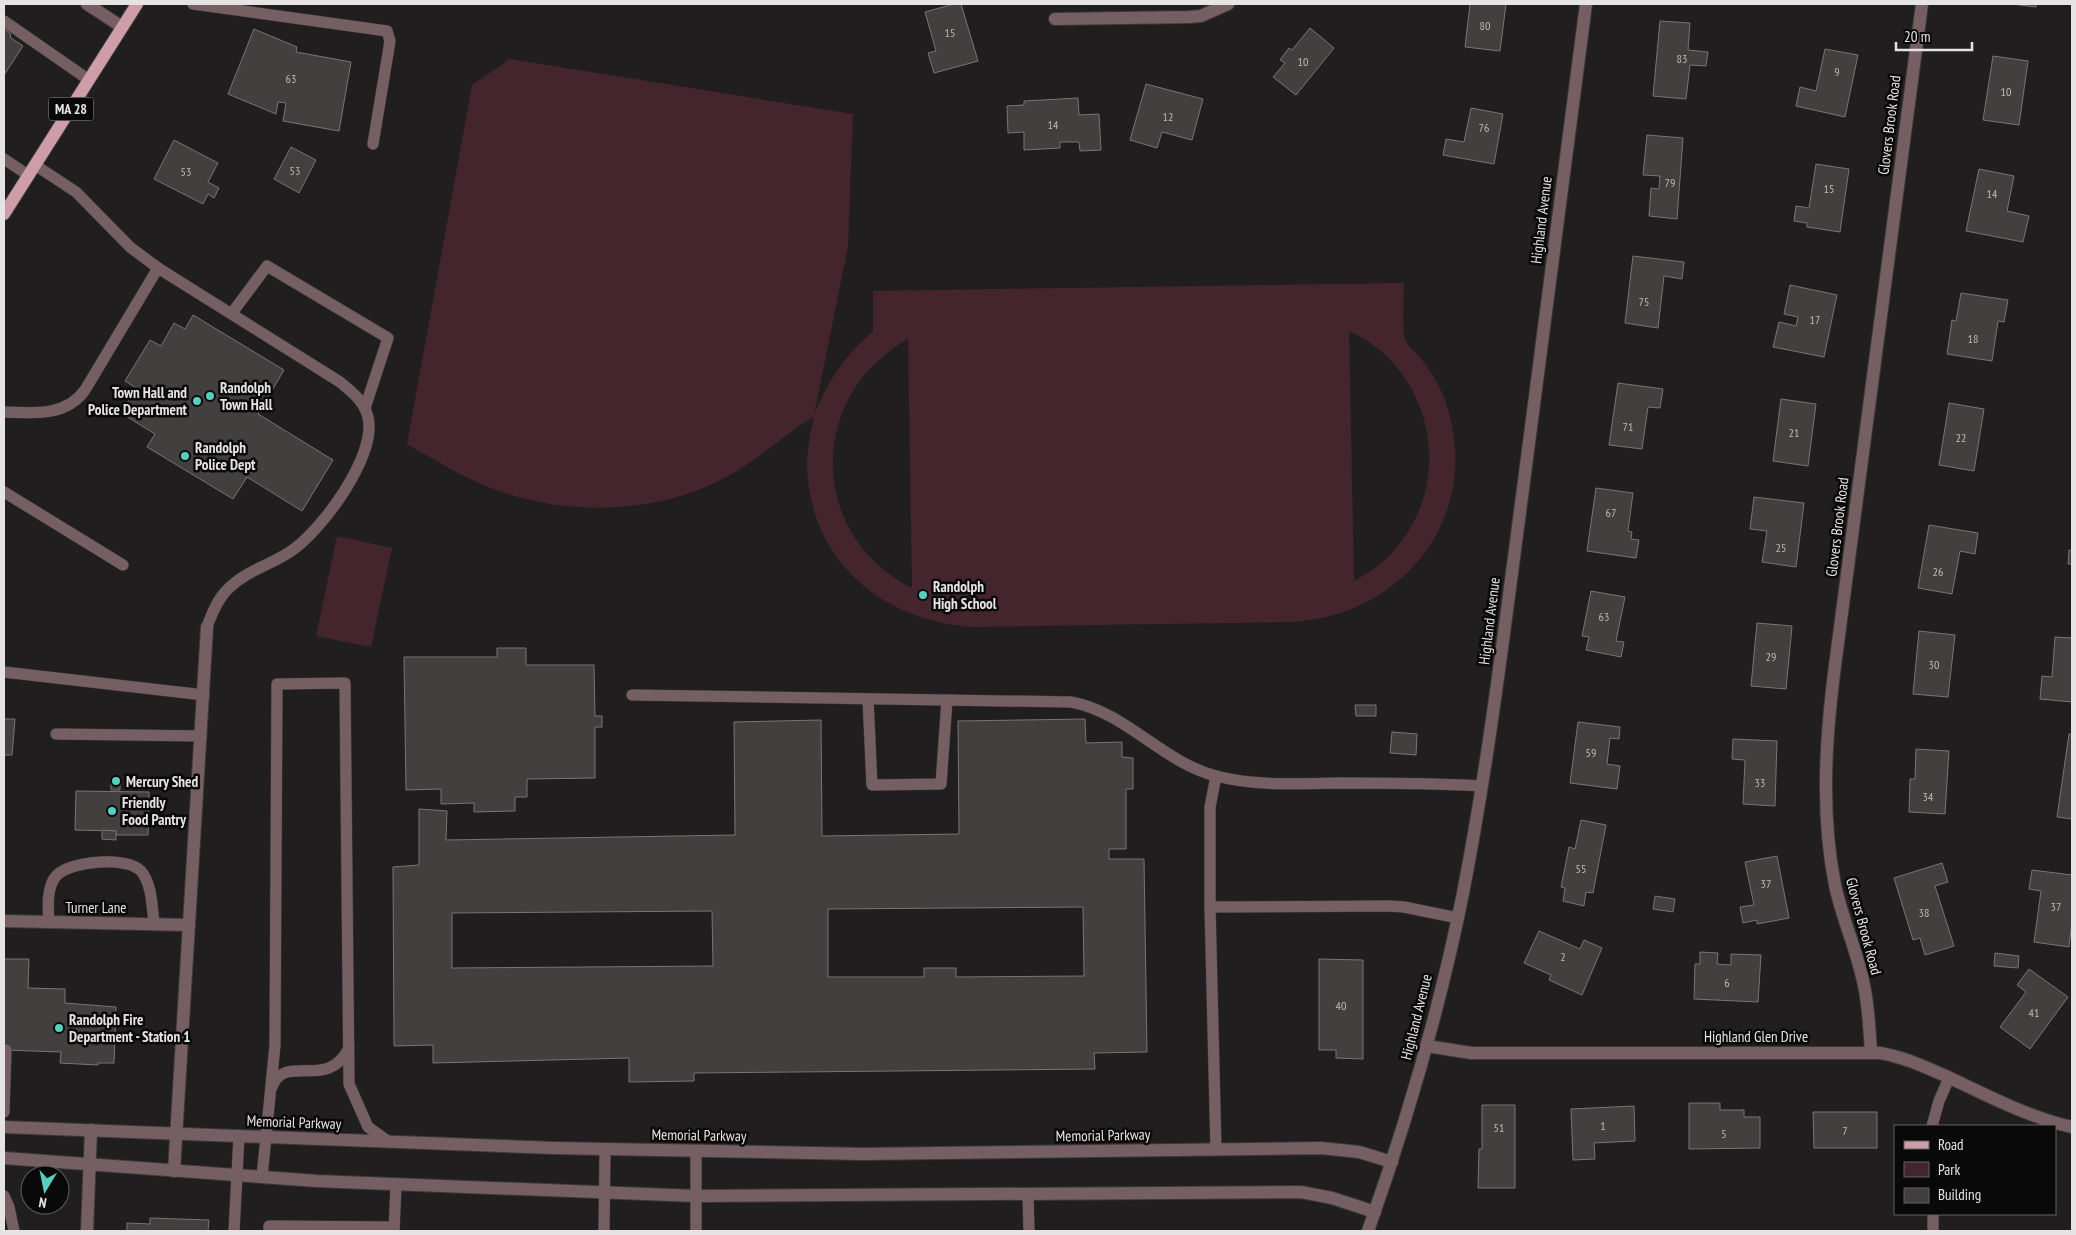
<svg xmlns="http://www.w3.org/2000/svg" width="2076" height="1235" viewBox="0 0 2076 1235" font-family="'PT Sans Narrow',sans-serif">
<rect width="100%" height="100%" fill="#211e1f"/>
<g fill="#45252d" fill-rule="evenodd">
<path d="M510,59l343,55 -5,133 -34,168c14,-33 30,-60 59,-83v-41l531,-8c0,11 -2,49 1,57 2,6 13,14 17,20 12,15 22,34 27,53 30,109 -50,204 -158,209l-319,5c-91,-6 -163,-68 -165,-162 0,-17 4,-33 7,-49 -28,18 -54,42 -84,59 -70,40 -165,42 -239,13 -29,-11 -56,-28 -84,-44l65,-359zM1349,331c81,36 105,142 52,211 -12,17 -29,29 -47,39zM908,339l4,249c-105,-53 -105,-193 -4,-249z"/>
<path d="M337,536l55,12 -21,99 -55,-11z"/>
</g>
<g fill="#423f3f" stroke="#797576" fill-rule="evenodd">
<path d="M954,4h7l17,57 -44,12 -6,-20 8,-2 -11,-39z"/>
<path d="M1470,4h36l-6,47 -35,-4z"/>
<path d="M2012,4h24v3z"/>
<path d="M1660,21l30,2 -2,27 20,2 -2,14 -16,-1 -4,34 -33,-3z"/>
<path d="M1310,28l24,20 -38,47 -23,-18 12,-14 -5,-3 9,-12 3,2z"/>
<path d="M4,29l6,4 1,5 12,8 -19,29z"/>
<path d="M254,29l43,18 -1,5 55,10 -12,69 -56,-10 3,-18 -8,-1 -2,12 -48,-20z"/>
<path d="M1825,49l33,6 -13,62 -49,-11 4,-19 16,4z"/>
<path d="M1993,56l35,5 -9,64 -36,-5z"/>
<path d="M1146,84l57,15 -11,41 -30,-8 -5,16 -27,-8z"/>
<path d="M1078,98l1,17 20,-1 2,36 -21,1 -1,-9h-19v6l-36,2v-18l-16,1 -1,-27 17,-1v-4z"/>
<path d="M1471,108l32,6 -9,50 -51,-9 3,-16 18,3z"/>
<path d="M1647,135l36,3 -6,81 -28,-3 2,-28 8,1 1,-13 -17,-1z"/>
<path d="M174,140l44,23 -10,19 11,6 -5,10 -6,-4 -5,10 -49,-25z"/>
<path d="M291,147l25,13 -17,33 -25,-14z"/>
<path d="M1816,164l33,5 -9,63 -33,-5v-4l-13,-2 2,-15 13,2z"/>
<path d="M1979,169l35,7 -7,35 22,5 -6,26 -57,-11z"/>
<path d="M1633,256l51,6 -2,17 -18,-3 -6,52 -33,-5z"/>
<path d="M1790,285l47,10 -13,62 -51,-10 6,-25 17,4 2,-9 -14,-3z"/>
<path d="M1961,293l47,7 -4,22 -6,-1 -6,40 -45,-7 5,-34 4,1z"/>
<path d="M193,315l91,55 -26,44 75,46 -31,51 -55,-34 -14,22 -86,-52 8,-13 -34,-21 15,-25 -11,-7 25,-41 11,6 13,-23 11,6z"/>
<path d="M1618,383l45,6 -3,19 -12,-1 -6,42 -33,-4z"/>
<path d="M1781,399l35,5 -8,62 -35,-5z"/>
<path d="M1949,403l35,6 -10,62 -35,-6z"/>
<path d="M1596,488l37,5 -5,38 4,1 -1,7 8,1 -3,18 -49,-7z"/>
<path d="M1754,497l50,6 -8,64 -34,-5 5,-31 -17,-2z"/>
<path d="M1929,525l49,8 -3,21 -15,-3 -8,43 -34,-6z"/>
<path d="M2069,550l3,1v13h-4z"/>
<path d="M1591,591l34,6 -9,44 8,1 -3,15 -35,-7 3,-13 -7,-1z"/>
<path d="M1757,623l35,3 -6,63 -35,-3z"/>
<path d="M1919,631l36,4 -7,62 -35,-3z"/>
<path d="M2055,637l17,1v64l-32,-3 2,-23 10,1z"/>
<path d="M497,648h29v17h68l1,51h7v11h-7v51l-68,1v18h-12v14l-41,1v-9l-33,1v-15l-35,1 -2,-133h93z"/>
<path d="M1355,705h21v11h-20z"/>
<path d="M4,719h11l-3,36h-8z"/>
<path d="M1085,719l1,24 36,-1v15l11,1v31h-7v60h-17v10h35l3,193 -53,1 1,16 -401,4v8l-65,1v-24l-196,5v-18l-39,1 -1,-179 26,-2v-56l28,2 -1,29 289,-5 -1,-113 87,-2 1,116 137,-2 -1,-113zM1083,907l1,69 -128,1v-9h-32v9h-96v-68zM712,911l1,55 -261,2v-55z"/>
<path d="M1578,722l42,5 -1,12 -9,-1 -3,26 13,2 -3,23 -47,-6z"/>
<path d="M1392,732l25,2 -1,21 -26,-2z"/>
<path d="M2069,734h3v85l-15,-2z"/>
<path d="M1733,739l44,2 -2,65 -32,-2 2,-44 -13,-1z"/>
<path d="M1916,749l33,2 -4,63 -36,-2 1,-33h5z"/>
<path d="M120,777v13h-9v-12z"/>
<path d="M76,791l73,1 -1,43h-32v-4l-41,-1z"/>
<path d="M1581,820l25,5 -13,68 -7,-1 -2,14 -21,-5 2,-13 -4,-1 8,-40 6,2z"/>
<path d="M102,830l14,1v9l-14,-1z"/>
<path d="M1777,856l12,62 -32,6v-4l-14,3 -3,-16 14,-2 -9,-43z"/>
<path d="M1942,863l6,19 -13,4 19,60 -29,9 -5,-17 -7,2 -19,-62z"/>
<path d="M2032,870l40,5v46l-3,26 -35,-5 7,-51 -12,-2z"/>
<path d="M1655,896l20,3 -2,13 -20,-3z"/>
<path d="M1539,931l41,18 4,-9 18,8 -20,47 -33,-15 2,-5 -27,-12z"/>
<path d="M1700,952l18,1 -1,11 14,1v-11l30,1 -3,47 -64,-3 1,-35h5z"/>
<path d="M1995,953l24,3 -1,12 -24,-2z"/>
<path d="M4,959h25l-1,29 37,1v14l51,4 -2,56h-16v2l-38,-2 1,-11 -57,-2z"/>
<path d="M1319,959l44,1v99l-27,-1v-8h-17z"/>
<path d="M2029,969l39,28 -38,52 -30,-22 26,-35 -9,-7z"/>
<path d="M1689,1103h31v7h24v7h16v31l-71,1z"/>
<path d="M1482,1105h33v83h-37l1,-39h3z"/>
<path d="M1634,1106l1,35 -41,2 1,16 -22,1 -2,-51z"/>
<path d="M1813,1112h64v36h-63z"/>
<path d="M150,1218l59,2 -1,11h-81v-8l23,1z"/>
</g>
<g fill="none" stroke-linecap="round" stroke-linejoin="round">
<defs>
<g id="service">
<path d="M193,4l194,27 3,10 -17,103"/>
<path d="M4,21l85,59"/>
<path d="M4,159l24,16"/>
<path d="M158,268l182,114c12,10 24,19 28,35 9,38 -44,110 -74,132 -20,15 -47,21 -65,39 -11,10 -17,25 -22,39"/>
<path d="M232,313l35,-47 121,72 -23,70"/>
<path d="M4,412c29,1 62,5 81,-22l73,-122 -28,-21 -54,-55 -41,-27"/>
<path d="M4,492l119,73"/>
<path d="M4,672l200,23"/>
<path d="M632,695l439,7c55,10 91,60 145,74 39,10 81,8 121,7 49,0 97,0 145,3"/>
<path d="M868,699l4,86 69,-1 6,-84"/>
<path d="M56,734l145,2"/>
<path d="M1216,776l-6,31v100l180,-1 14,1 54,11"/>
<path d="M1210,907l6,243"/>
<path d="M49,923c-1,-14 -3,-37 8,-48 14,-14 70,-19 84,-4 11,13 11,36 13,52"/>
<path d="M272,1087c13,-35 55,5 77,-39"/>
<path d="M4,1112l2,-62"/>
<path d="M1932,1126l7,-25 10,-23"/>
<path d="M696,1151v80"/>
<path d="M262,1177l13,-132 2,-361 68,-1 4,401 19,43 21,15"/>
<path d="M1028,1194l1,37"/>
<path d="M4,1196l5,11 5,24"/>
<path d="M1933,1214v17"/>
<path d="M234,1231l5,-95"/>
<path d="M269,1231v-5l125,1"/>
<path d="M394,1231l2,-46"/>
<path d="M604,1231l1,-81"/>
</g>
<g id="minor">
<path d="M87,4l35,23"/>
<path d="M1055,19l134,-2 12,-1 27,-12"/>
<path d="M4,921l185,4"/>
<path d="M1427,1046l44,7h409c24,4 45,14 68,24 40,19 80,40 124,50"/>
<path d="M1871,1052c-2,-28 -3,-56 -11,-83 -7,-28 -19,-55 -25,-84 -15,-75 -9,-152 1,-227l86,-654"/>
<path d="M4,1127l549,21 310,6 458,-6 38,4 33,10"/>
<path d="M4,1158l313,23 379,15 605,-4 31,6 43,14"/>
<path d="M174,1171l33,-544"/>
<path d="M87,1231l4,-101"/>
</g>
<path id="tertiary" d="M1368,1231c39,-110 72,-223 95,-338 26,-133 42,-269 60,-404 21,-161 42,-323 63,-485"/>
<path id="primary" d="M4,214l133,-210"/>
</defs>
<use href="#service" stroke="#3d3a3b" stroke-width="12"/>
<use href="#minor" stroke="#3d3a3b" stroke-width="14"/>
<use href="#tertiary" stroke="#3d3a3b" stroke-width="14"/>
<use href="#primary" stroke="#3d3a3b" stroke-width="14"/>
<use href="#service" stroke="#755f63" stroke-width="11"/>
<use href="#minor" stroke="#755f63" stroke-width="12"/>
<use href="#tertiary" stroke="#755f63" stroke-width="12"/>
<use href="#primary" stroke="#cd9ea8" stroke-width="12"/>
</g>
<g fill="#58cec0" stroke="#0a0909" stroke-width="2">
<circle cx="210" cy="396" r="5"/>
<circle cx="197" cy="401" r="5"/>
<circle cx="185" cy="456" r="5"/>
<circle cx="923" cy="595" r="5"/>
<circle cx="116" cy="781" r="5"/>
<circle cx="112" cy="811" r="5"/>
<circle cx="59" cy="1028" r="5"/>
</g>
<g text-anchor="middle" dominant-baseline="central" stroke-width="5" stroke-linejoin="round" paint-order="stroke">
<g font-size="12" fill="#bdbabb">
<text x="1485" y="25">80</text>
<text x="950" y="32">15</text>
<text x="1682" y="58">83</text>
<text x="1303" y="61">10</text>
<text x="1837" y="71">9</text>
<text x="291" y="78">63</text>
<text x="2006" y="91">10</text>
<text x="1168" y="116">12</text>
<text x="1053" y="124">14</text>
<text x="1484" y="127">76</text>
<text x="295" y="170">53</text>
<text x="186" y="171">53</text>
<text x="1670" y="182">79</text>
<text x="1829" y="188">15</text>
<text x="1992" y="193">14</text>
<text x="1644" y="301">75</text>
<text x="1815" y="319">17</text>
<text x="1973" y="338">18</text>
<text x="1628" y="426">71</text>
<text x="1794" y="432">21</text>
<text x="1961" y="437">22</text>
<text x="1611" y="512">67</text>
<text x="1781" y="547">25</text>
<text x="1938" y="571">26</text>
<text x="1604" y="616">63</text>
<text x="1771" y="656">29</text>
<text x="1934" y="664">30</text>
<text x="1591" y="752">59</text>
<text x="1760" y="782">33</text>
<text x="1928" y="796">34</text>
<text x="1581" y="868">55</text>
<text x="1766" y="883">37</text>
<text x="2056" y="906">37</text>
<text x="1924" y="912">38</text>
<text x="1563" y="956">2</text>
<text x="1727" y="982">6</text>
<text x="1341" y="1005">40</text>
<text x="2034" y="1012">41</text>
<text x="1603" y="1125">1</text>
<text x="1499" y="1127">51</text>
<text x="1845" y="1130">7</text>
<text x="1724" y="1133">5</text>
</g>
<rect fill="#0a0909" stroke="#a4a2a2" stroke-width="1" x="48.5" y="97.5" width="45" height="23" rx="4"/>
<g font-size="14" font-weight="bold" fill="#e6e3e4">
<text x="71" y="109">MA 28</text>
</g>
<g font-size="15" fill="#e6e3e4" stroke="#0a0909">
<text transform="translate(1889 125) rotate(-83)">Glovers Brook Road</text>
<text transform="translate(1541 220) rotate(-83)">Highland Avenue</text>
<text transform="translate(1837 527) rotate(-83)">Glovers Brook Road</text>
<text transform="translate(1489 621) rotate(-83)">Highland Avenue</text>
<text x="96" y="907">Turner Lane</text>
<text transform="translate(1864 926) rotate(75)">Glovers Brook Road</text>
<text transform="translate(1416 1017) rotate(-76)">Highland Avenue</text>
<text x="1756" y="1036">Highland Glen Drive</text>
<text transform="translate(294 1122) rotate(2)">Memorial Parkway</text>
<text transform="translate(699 1135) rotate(1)">Memorial Parkway</text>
<text transform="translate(1103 1135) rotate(-1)">Memorial Parkway</text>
</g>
<g font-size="15" font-weight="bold" fill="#e6e3e4" stroke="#0a0909" text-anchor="start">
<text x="220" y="387">Randolph<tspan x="220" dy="17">Town Hall</tspan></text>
<text x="187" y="392" text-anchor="end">Town Hall and<tspan x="187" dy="17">Police Department</tspan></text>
<text x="195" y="447">Randolph<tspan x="195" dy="17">Police Dept</tspan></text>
<text x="933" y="586">Randolph<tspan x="933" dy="17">High School</tspan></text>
<text x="126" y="781">Mercury Shed</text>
<text x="122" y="802">Friendly<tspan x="122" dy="17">Food Pantry</tspan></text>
<text x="69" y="1019">Randolph Fire<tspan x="69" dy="17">Department - Station 1</tspan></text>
</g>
</g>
<rect width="2076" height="1235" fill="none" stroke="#e6e3e4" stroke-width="10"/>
<rect x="1894" y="1125" width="162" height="90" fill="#0a0909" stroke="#626061"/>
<rect x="1904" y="1141" width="25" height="8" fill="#cd9ea8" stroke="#626061"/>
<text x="1938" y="1150" font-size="15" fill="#e6e3e4">Road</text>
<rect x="1904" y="1162" width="25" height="15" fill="#45252d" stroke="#626061"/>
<text x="1938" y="1175" font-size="15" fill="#e6e3e4">Park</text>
<rect x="1904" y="1188" width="25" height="15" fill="#423f3f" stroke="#626061"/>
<text x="1938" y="1200" font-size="15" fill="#e6e3e4">Building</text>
<g transform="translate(45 1190) rotate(190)"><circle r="24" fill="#0a0909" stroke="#626061"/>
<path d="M0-4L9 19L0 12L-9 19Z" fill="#58cec0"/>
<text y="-8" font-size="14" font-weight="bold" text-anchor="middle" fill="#e6e3e4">N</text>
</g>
<path d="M1896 42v8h76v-8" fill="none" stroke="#e6e3e4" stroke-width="2.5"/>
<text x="1904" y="42" font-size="15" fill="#e6e3e4" stroke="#0a0909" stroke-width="4" paint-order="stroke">20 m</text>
</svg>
